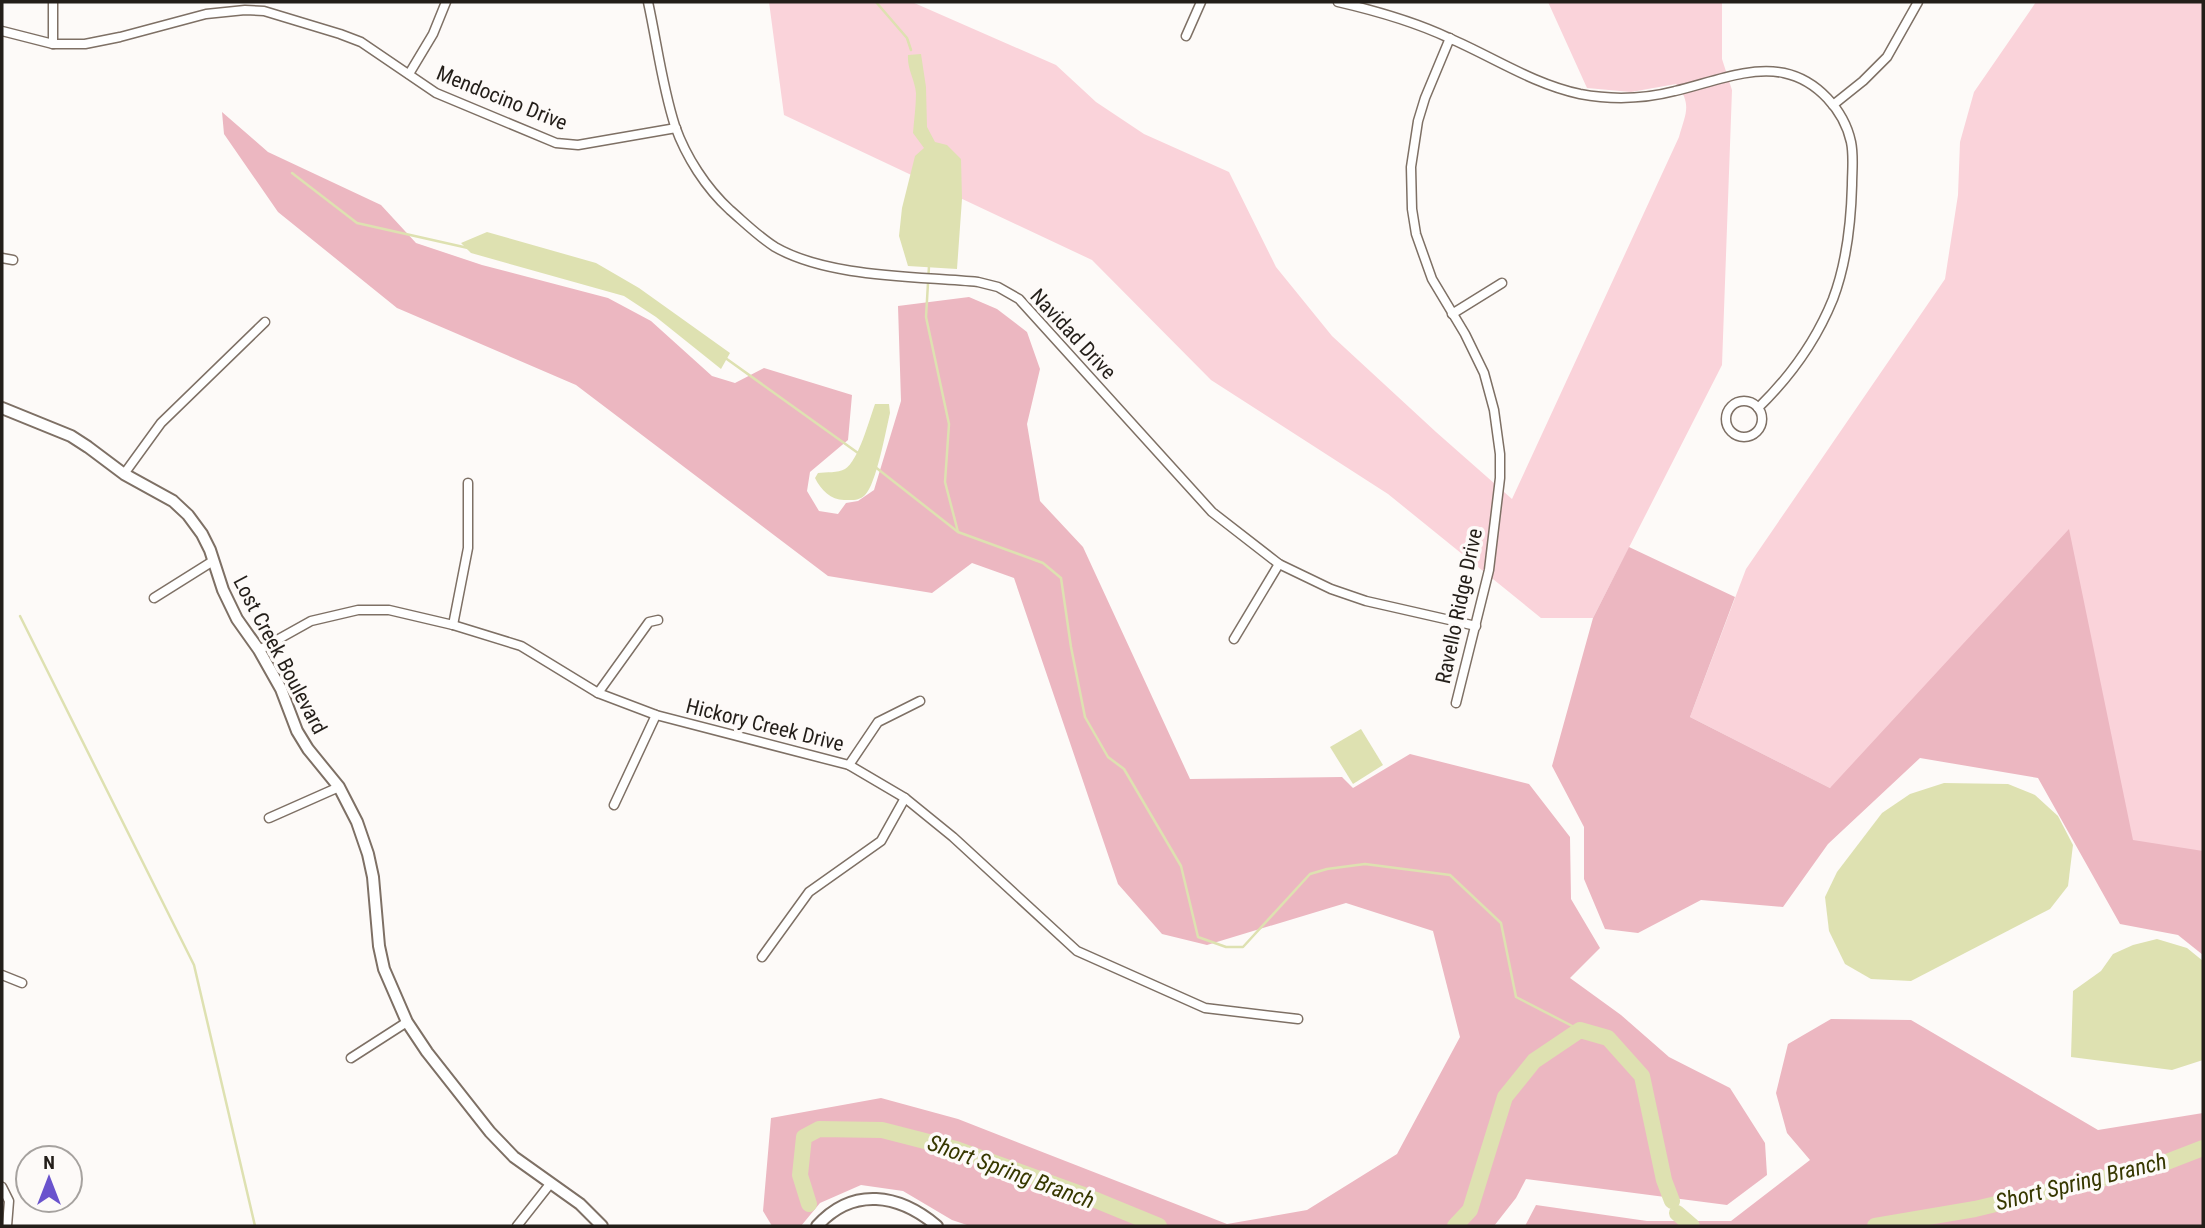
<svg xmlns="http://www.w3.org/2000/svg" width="2205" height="1228" viewBox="0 0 2205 1228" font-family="'Roboto Condensed',sans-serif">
<rect width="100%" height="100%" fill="#fdfaf8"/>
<g fill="#fad3da">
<path d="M769,2h143l144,63 40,37 48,32 85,38 47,95 56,69 104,96 76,67 167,-362c6,-22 14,-33 -3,-53l-45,8 -44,-4 -39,-86h174v57l10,31 -10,275 -129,253h-52l-153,-124 -177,-114 -119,-120 -308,-145z"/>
<path d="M2036,2h167v908l-194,-182 -179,60 -140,-71 56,-148 199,-290 13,-84 2,-53 14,-50z"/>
</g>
<g fill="#ecb7c1">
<path d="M222,112l46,40 113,53 35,38 66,22 126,33 43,23 61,55 23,7 29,-15 88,27 -4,45 -38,32 -3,19 12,20 19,3 8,-11 12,-2 16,-11 27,-89 -3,-95 71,-9 28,12 30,23 13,37 -13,55 13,77 43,46 107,232 152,-2 11,11 57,-34 119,30 41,53 1,62 29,49 -30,30 51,37 48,42 61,31 35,55 2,32 -40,30 -201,-26 -10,19 -22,28h-524l-18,-6 -49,-29 -42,-6 -41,18 -19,23h-29l-9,-15 8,-93 110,-20 77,21 269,105 80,-14 90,-56 63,-117 -27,-106 -87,-28 -139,42 -45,-11 -44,-50 -104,-306 -42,-15 -40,30 -104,-17 -252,-191 -179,-77 -119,-96 -54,-78z"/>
<path d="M2069,529l64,311 70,11v104l-25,-20 -58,-11 -82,-146 -118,-20 -92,86 -45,63 -82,-7 -63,33 -33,-4 -21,-50v-52l-32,-61 41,-148 36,-71 106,50 -45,120 140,71z"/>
<path d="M1831,1019l80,1 187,110 105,-17v113h-678l11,-21 111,16h84l79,-61 -23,-27 -11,-40 12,-49z"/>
</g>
<g fill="#dee1b1">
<path d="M921,54l5,33 1,40 8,15 12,3 14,14 1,40 -5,70 -49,-3 -9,-30 3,-28 13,-52 9,-8 -11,-15c1,-13 3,-27 3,-40 -1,-13 -9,-24 -8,-38z"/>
<path d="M487,232l109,31 43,25 91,65 -9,16 -65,-52 -32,-21 -153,-43 -10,-10z"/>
<path d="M875,404h14l1,9c-4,17 -14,72 -25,82 -6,6 -13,5 -21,5 -13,0 -23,-10 -29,-22l3,-5c8,-1 20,0 27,-4 13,-7 25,-51 30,-65z"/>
<path d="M1361,729l22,36 -30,19 -23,-37z"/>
<path d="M1944,783l64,1 27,11 23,21 15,29 -5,41 -18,23 -139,72 -40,-2 -26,-15 -16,-33 -4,-34 12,-25 45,-59 28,-19z"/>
<path d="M2157,939l30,9 16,13v99l-31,10 -101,-13 2,-66 28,-20 12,-17 20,-9z"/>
</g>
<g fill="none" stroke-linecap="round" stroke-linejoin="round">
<g stroke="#dee1b1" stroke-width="2.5">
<path d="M876,2l31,36 4,12"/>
<path d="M292,173l65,50 111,25"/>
<path d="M929,266l-3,51 23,107 -4,58 13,50"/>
<path d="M724,357l134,96"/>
<path d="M874,466l84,66 85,31 18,15 10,69 14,70 23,40 16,12 57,97 17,71 28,10h17l67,-73 17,-5 38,-5 85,11 51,48 15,74 64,33"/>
<path d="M20,616l174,349 61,261"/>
</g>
<g stroke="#dee1b1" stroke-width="16">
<path d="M809,1204l-9,-29 4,-38 15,-8 63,1 74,19 125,45 78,32"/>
<path d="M1677,1213l15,13"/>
<path d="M1455,1226l15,-16 35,-113 29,-36 46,-31 28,8 34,38 22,104 8,21"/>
<path d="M1875,1226l100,-17 184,-44 44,-17"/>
</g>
<defs>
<g id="street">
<path d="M648,2c9,41 14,84 27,124 11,31 31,62 55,84 15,13 29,27 45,37 54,31 142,29 203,35l20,5 21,12 193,213 67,52 52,25 35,12 110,25"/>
<path d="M1338,2c39,9 75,19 111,36 44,19 84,46 131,56 32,6 64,5 95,-3 35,-8 73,-25 109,-18 33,7 60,37 67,69 3,14 1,29 1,43 -1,39 -5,77 -19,114 -17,42 -43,78 -75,109"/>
<path d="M2,31l51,13h32l35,-7 86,-23 39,-4 19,1 76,23 21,8 75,51 120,50 22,2 98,-17"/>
<path d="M1186,36l15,-34"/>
<path d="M1450,38l-25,60 -7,23 -7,46 1,42 4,25 16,45 33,55 19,39 10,37 6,44v24l-11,92 -33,133"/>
<path d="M53,44v-42"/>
<path d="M409,74l24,-40 13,-32"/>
<path d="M1833,105l30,-24 24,-24 31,-55"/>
<path d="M2,258l11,2"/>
<path d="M1452,314l50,-31"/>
<circle cx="1744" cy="419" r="18"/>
<path d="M124,474l37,-51 104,-101"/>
<path d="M154,598l59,-37"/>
<path d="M453,625l15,-77v-65"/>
<path d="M1234,639l45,-75"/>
<path d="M259,650l52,-29 47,-11h31l64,15 68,21 77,47 58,22 193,50 56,33 48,39 124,114 128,57 93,11"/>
<path d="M598,693l51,-71 9,-2"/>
<path d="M849,765l29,-43 42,-21"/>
<path d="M614,805l42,-90"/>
<path d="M269,818l70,-31"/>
<path d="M762,957l47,-65 72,-51 24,-43"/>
<path d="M2,975l20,8"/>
<path d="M351,1058l56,-36"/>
<path d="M2,1187l7,14 -2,25"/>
<path d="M517,1226l33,-42"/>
</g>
<g id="secondary">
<path d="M2,408l69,28 17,11 36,27 49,27 15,14 14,19 8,16 13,40 14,29 22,31 22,39 16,42 11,18 31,38 18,35 11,32 5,23 6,69 5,23 23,53 20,30 63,80 24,25 66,47 22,22"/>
<path d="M817,1226c36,-40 82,-32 120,0"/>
</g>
</defs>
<use href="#street" stroke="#7e7065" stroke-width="11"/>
<use href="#secondary" stroke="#7e7065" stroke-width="14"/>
<use href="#street" stroke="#fff" stroke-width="8"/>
<use href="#secondary" stroke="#fff" stroke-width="10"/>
</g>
<g text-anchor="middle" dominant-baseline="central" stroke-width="7" stroke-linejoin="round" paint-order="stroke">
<g font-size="21" fill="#231e19" stroke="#fdfaf8">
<text transform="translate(502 98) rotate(22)">Mendocino Drive</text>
<text transform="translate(1073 334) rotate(47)">Navidad Drive</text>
<text transform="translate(1459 606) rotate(-78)">Ravello Ridge Drive</text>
<text transform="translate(280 655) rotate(62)">Lost Creek Boulevard</text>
<text transform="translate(765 725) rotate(14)">Hickory Creek Drive</text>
</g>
<g font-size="23" font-style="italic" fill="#373800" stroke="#fdfaf8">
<text transform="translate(1011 1172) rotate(20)">Short Spring Branch</text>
<text transform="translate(2081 1182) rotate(-14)">Short Spring Branch</text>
</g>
</g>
<rect width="2205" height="1228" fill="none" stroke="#231e19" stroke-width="7"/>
<g transform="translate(49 1179)"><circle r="33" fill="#fdfaf8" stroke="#a6a29f" stroke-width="2"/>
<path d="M0-5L12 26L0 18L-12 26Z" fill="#6a53cd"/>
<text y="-10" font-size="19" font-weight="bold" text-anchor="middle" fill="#231e19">N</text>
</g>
</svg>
